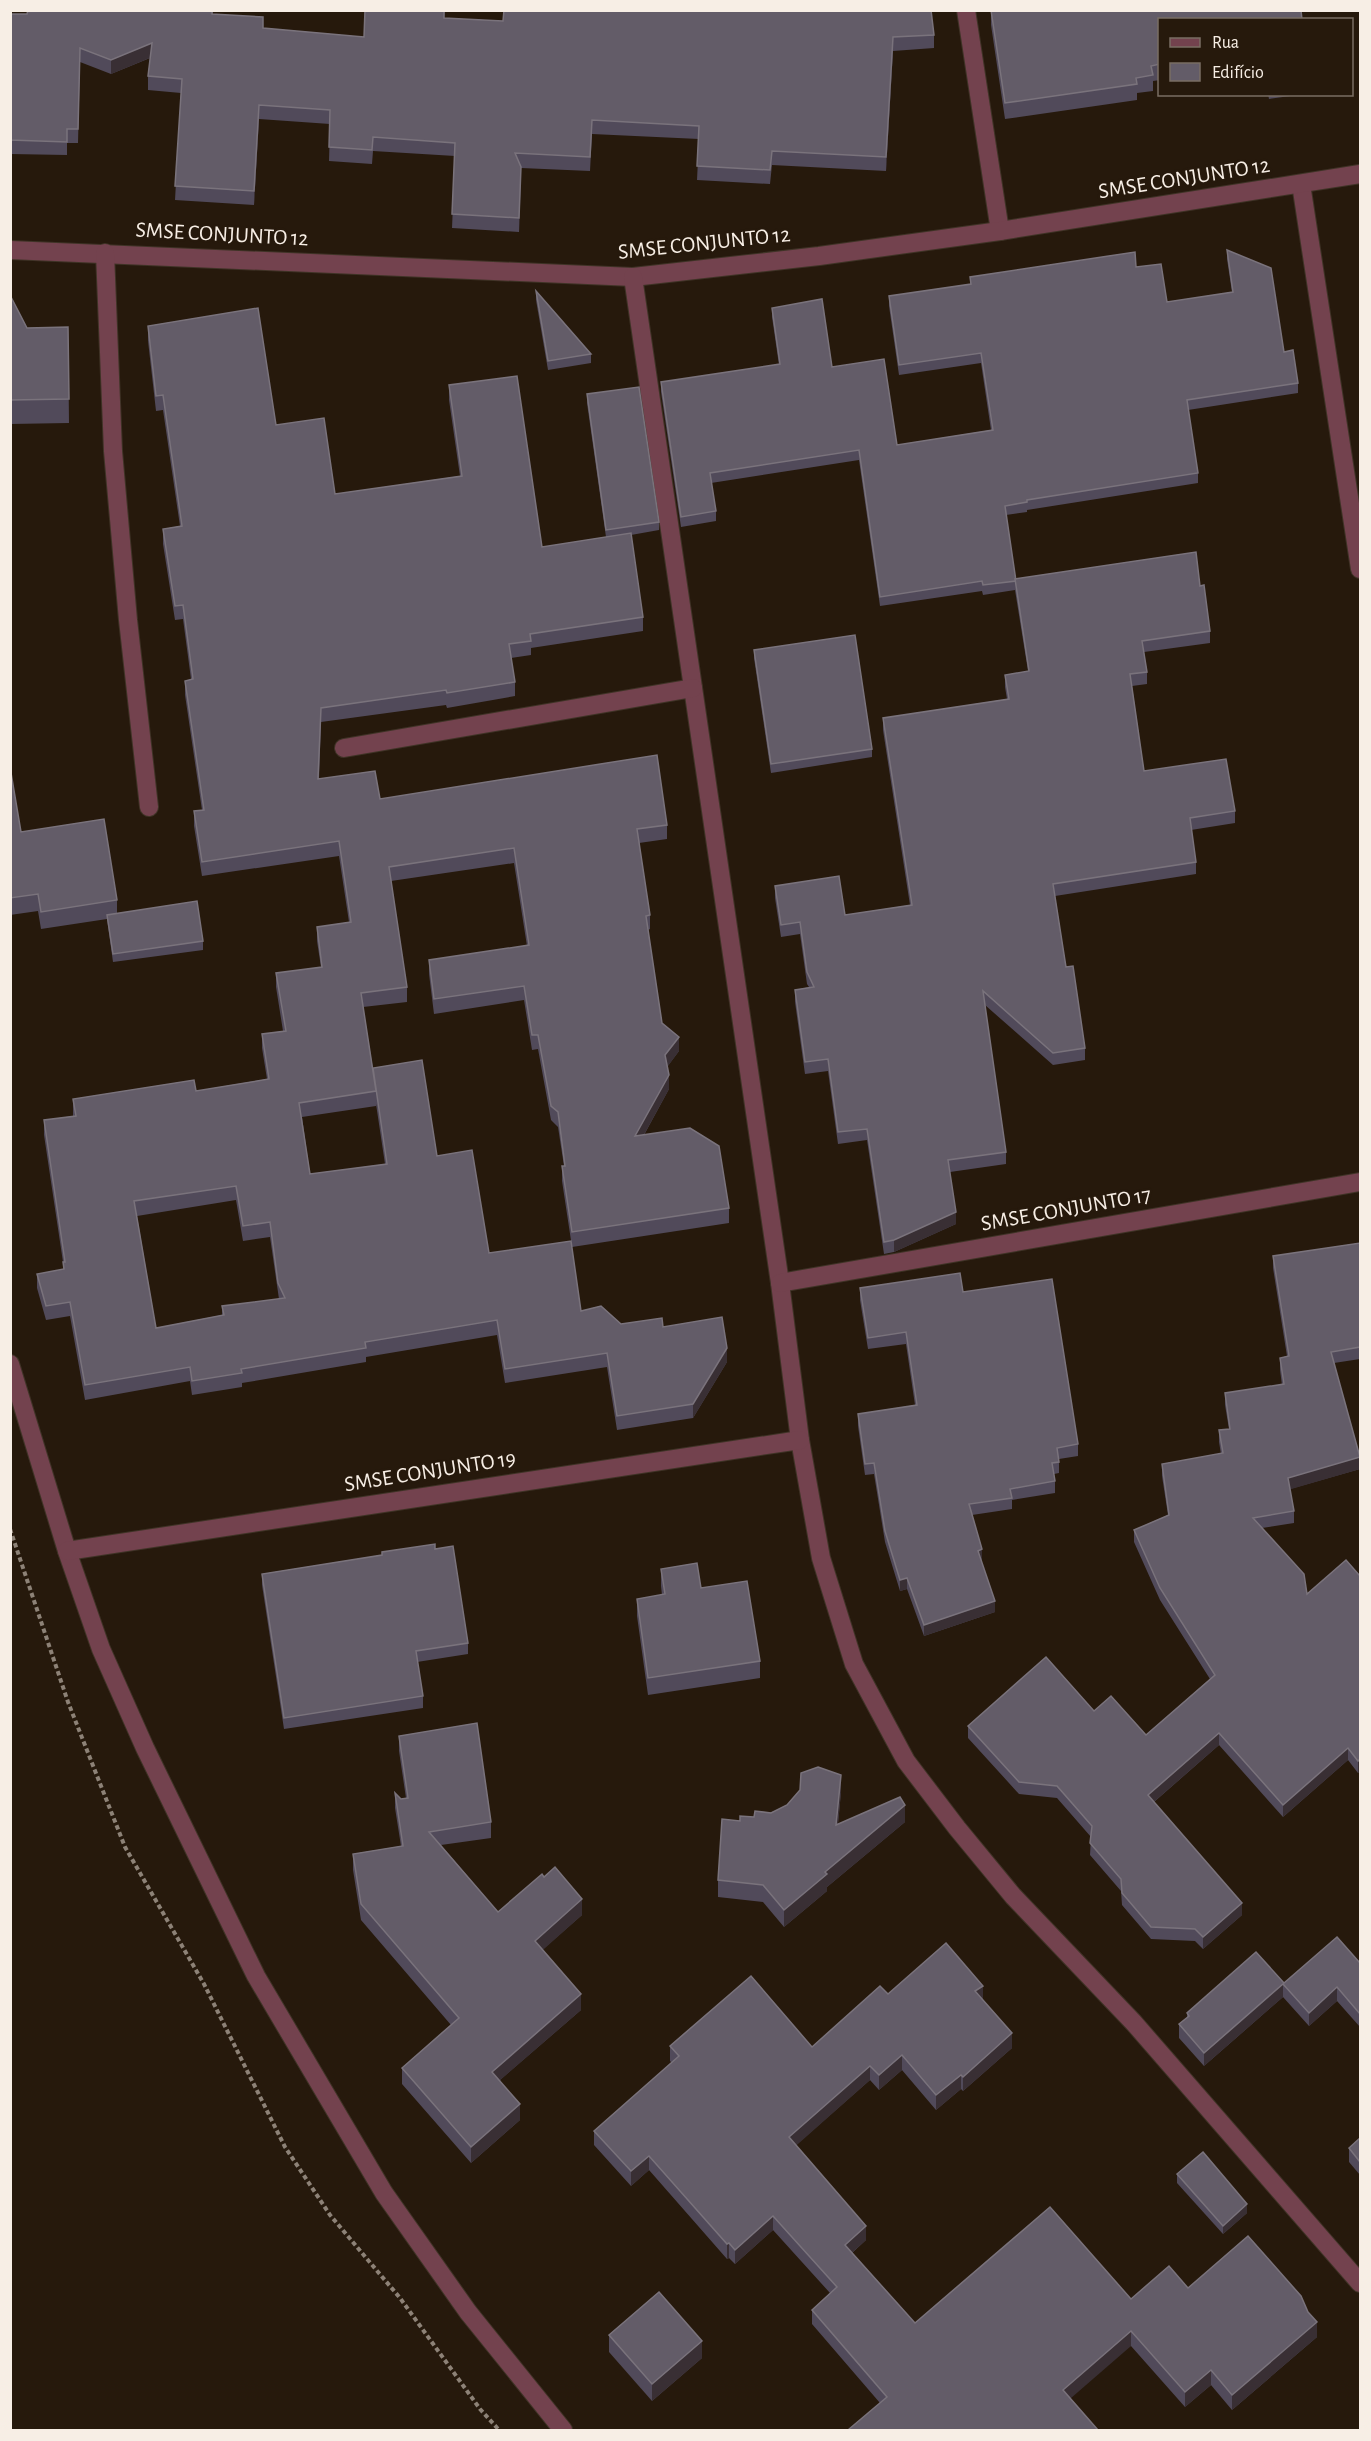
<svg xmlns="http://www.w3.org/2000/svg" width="1371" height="2441" viewBox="0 0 1371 2441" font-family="'Alegreya Sans',sans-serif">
<rect width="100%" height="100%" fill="#26190c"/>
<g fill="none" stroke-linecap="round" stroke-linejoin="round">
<defs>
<g id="minor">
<path d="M966,10l34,221"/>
<path d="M1301,184l59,385"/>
<path d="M10,250l623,27 186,-21 181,-25 360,-57"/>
<path d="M105,253l8,198 15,169 21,187"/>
<path d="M633,277l147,1006 20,157 21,118 33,106 52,97 51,67 56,68 121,127 226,260"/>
<path d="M344,748l349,-60"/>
<path d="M780,1283l580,-101"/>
<path d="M10,1364l57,187 34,98 44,99 111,228 128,217 84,119 95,118"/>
<path d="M67,1551l733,-111"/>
</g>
</defs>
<use href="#minor" stroke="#3f3326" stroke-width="20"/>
<path stroke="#8d8277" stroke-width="4" stroke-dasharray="4.5 3" stroke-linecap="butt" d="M10,1529l58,173 57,145 79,137 81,163 45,68 70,83 80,111 19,21"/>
<use href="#minor" stroke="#73424e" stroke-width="18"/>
</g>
<g fill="#514a5a" fill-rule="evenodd">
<path d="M28,10h185v4l50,14 101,9 1,-27h80l-1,8 59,3 431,14v13l-41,3 -7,120 -114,-6 -2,19 -73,-4 2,-41 -107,-5 -2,37 -69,-3 -2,64 -67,-4 3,-72 -82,-5 -1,13 -43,-3 1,-37 -71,-5 -5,86 -79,-5 6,-107 -33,-3v-14l2,-18 -39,16 -31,-12 -2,81h-11v12l-57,-1v-140h17z"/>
<path d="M991,10l169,10v60l-7,1v10l-16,2v7l-132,19 -14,-94z"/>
<path d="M1268,94h37l-36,5z"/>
<path d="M1227,250l57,102 14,31v10l-110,17 10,63v10l-171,27v2l-21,3 9,64 185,7 10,45v12l-66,9 3,20v12l-15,2 12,85 91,40v12l-44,7 5,32v12l-141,22 11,71 19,81v12l-32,5 -68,-60 21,147v12l-56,8 6,52 -62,28 -10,2 -17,-114 -29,4 -10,-73 -23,3 -10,-72v-12l14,-3 -2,-3 -7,-50 -19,3 -6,-39v-12l70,29 65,-10 -27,-175v-12l124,-19 -2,-12v-12l23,-4 -13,-81 -32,5 -1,-4 -102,15 -21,-146 -148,23 5,28v10l-35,6 -20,-135v-10l118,-17 -7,-48v-9l60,59 65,78 94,-15 -10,-67 -82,12 -10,-69v-10l81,-12v-7l166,-10 31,35 65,-10 -5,-33z"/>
<path d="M536,291l55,63v9l-43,7 -12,-70z"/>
<path d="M10,295l17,33 41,-1 1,96 -59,1z"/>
<path d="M148,326l128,99 59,69 125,-18 -11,-76v-15l93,162 64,-10 -19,-134v-9l72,128v8l-28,5 12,82v14l-112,17v7l-20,3 4,24v14l-68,12 -1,-3 -125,17 -2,57 61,20 287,26v14l-28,4 11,72v14l-2,1 14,93 17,28 -12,16 2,22 -25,46 85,73v15l-157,24 -10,-66v-15h2l-6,-39 -7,-7 -13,-71 -6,1 -8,-50 -90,14 -5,-40v-14l98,-14 -13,-83 -123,18 16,106v15l-44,5 10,62 64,87 52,97 92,58 40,13 42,3 64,35 -34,56 -76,12 -10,-63 -102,16 -8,-48 -131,22v5l-124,21v4l-50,8 -2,-14 -105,19 -15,-84 -24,4 -9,-32v-14l26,-4v-8l-19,-127v-15l29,-4v-17l123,-8 71,-12 -5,-31v-14l21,-3 -7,-44v-14l45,-6 -4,-26v-14l32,-5 -10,-66 -137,20 -8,-50v-15l8,-1 -17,-115v-14l6,-2 -8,-60 -8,1 -12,-76v-15l17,-3 -17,-116 -7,1 -8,-70zM376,1104l9,60 -75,10 -8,-57 74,-11zM236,1200l7,41 27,-4 9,62 -57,7v9l-66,13 -19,-112z"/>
<path d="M754,650l118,99v8l-101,16 -17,-115z"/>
<path d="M10,767l11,65 96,68v13l86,28v9l-90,12 -6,-43 -66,10 -3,-18 -28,4z"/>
<path d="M1360,1243v116l-26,4 26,94v12l-70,20 4,22v12l-32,5 45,66 53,-18v195l-2,2 -10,-13 -65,57 -64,-72 -65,57 88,113 -39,34 -8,-8 -44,-2 -29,-34 -1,-14 -31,-36 1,-18 -34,-39 -38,-4 -51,-56v-12l126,-15 52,24 64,-56 -50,-79 -26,-58v-12l34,-15 -6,-39v-12l59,-10 -2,-12v-12l10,-1 -4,-24v-12l57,-8 -2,-15v-12l7,-2 -14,-88v-12z"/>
<path d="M860,1288l103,4 115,152v12l-19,3v14l-5,1 1,7v12l-43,7v9l-40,6 10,46h-1l14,51 -71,24 -17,-47 -7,2 -15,-49 -11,-68 -9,1 -7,-49v-12l57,-9 -9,-61 -38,5 -8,-49z"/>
<path d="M435,1549l33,94v11l-51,8 6,34v12l-139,21 -22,-144v-11l120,-19z"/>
<path d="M661,1569l40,19 59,73v17l-112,17 -11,-79v-17l25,-4 -1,-9z"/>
<path d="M399,1736l92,86v16l-50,7 57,67 84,3 -40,35 39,60 -81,70 20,40 -49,43 -69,-79v-16l49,-43 -90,-105 -8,-50v-16l48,-8 -6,-38v-15l6,6 5,-1 -7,-47z"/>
<path d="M841,1792l-3,32 67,-2 -78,65v4l-43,36 -21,-25 -45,-5v-17l22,-59z"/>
<path d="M1360,1963v64l-23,-26 -28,25 -26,-29 -79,69 -25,-28v-14l8,-6v-5l97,-30z"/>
<path d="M888,1994l95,6 29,48 -49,43 -2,-2 -25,21 -34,-40 -23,20 -9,-10 -74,65 70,95 -14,13 63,70 216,-24 57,-11 129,49 -85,73 -21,-25 -26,22 -54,-61 -251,57 -68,-79v-14l18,-17 -57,-63 -38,34 -6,-6 -2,1 -78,-89 -18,16 -37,-41v-14l78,-68 -2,-2v-15l142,1z"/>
<path d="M1360,2138v37l-11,-13v-14z"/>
<path d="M1177,2174l70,39 -24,21 -46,-51z"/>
<path d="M609,2335l93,23 -50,43 -43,-49z"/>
</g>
<g fill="#392f34">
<path d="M893,37v14l-7,120v-14z"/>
<path d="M152,43v14l-41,17v-14z"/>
<path d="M259,105v14l-5,86v-14z"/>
<path d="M521,167v14l-2,51v-14z"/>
<path d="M679,1037v14l-14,19v-15z"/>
<path d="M669,1075v14l-34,62v-15z"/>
<path d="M956,1212v12l-62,28v-12z"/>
<path d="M727,1348v14l-34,56v-14z"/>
<path d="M1360,1457v12l-72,21v-12z"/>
<path d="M982,1549v12l-4,2v-12z"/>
<path d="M907,1578v11l-7,2v-11z"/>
<path d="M995,1601v11l-71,24v-11z"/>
<path d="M1219,1733v12l-71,62v-12z"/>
<path d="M1348,1748v12l-65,57v-12z"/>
<path d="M1360,1759v12l-2,2v-12z"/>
<path d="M841,1775v17l-5,50v-17z"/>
<path d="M905,1805v17l-78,65v4l-43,36v-17l41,-38z"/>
<path d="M582,1899v16l-47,42v-16z"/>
<path d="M1242,1903v12l-39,34v-12z"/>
<path d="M1283,1984v13l-79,69v-13z"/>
<path d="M983,1986v14l-8,-9z"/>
<path d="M1337,1987v14l-28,25v-13z"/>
<path d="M581,1994v16l-89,77v-15z"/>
<path d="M1012,2033v15l-49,43v-14z"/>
<path d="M902,2055v15l-23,20v-15z"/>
<path d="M870,2066v14l-81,72v-15z"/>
<path d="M961,2075v14l-25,21v-15z"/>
<path d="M520,2104v16l-49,43v-16z"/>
<path d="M649,2156v14l-18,16v-15z"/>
<path d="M1247,2204v9l-24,21v-8z"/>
<path d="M773,2216v14l-38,34v-14z"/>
<path d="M866,2226v14l-21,19v-14z"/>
<path d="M729,2243v15l-2,1v-15z"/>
<path d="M1317,2322v15l-85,73v-15z"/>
<path d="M1131,2331v15l-68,59v-15z"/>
<path d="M702,2341v17l-50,43v-17z"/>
<path d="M1211,2370v15l-26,22v-15z"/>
</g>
<g fill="#635c68" stroke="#7a737c" stroke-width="1.5" fill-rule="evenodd">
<path d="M28,10h184v4l51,3v11l101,9 1,-27h79v8l59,3 1,-11h427l3,25 -41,2 -7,120 -114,-6 -2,19 -73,-4 2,-40 -107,-6 -2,37 -75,-4 6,14 -2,51 -67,-4 3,-71 -82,-6 -1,13 -43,-3 1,-37 -71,-5 -5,86 -79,-5 7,-107 -34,-3 4,-33 -41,17 -31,-12 -2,81h-11v13l-57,-2v-126h17z"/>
<path d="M991,10h310l1,10h-142v44l-9,2 2,9 -17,3 1,6 -132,19z"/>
<path d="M1227,250l44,18 13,84 9,-2 5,33 -111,17 11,73 -171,27v2l-22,4 11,75 -33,4 -1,-4 -102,16 -21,-147 -149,23 6,38 -35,6 -20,-135 119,-18 -8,-56 50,-9 10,68 52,-8 13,86 96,-15 -12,-77 -82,12 -10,-69 82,-12 -1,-7 165,-25 1,15 25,-3 6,38 66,-10z"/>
<path d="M536,291l55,63 -43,7z"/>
<path d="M10,295l17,33 41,-1 1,72 -59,1z"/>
<path d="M258,308l18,117 48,-7 11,76 127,-18 -13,-91 68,-9 25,171 89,-14 12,84 -113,17 1,7 -22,3 6,38 -68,11 -1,-3 -125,18 -3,71 57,-8 5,28 277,-44 10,70 -30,4 13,86 -4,1 16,107 17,14 -14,18 4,20 -34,61 55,-8 29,18 10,62 -157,24 -10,-66h3l-7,-54 -7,-6 -13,-71h-6l-8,-49 -90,13 -5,-39 100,-15 -15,-97 -125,19 18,120 -46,6 15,98 -77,12 11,71 77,-10 -14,-96 49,-8 15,96 35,-6 17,103 82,-12 10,70 20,-5 20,18 41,-6 1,9 59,-10 5,31 -34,56 -76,12 -10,-63 -102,16 -8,-49 -132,22 1,6 -125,21 1,4 -50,8 -2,-14 -105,18 -15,-83 -24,4 -9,-32 27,-5 -1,-7h2l-21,-142 32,-4 -3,-17 121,-19 2,11 73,-12 -7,-45 24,-3 -10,-58 46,-6 -5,-40 34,-5 -12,-81 -137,21 -8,-51 10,-1 -19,-129 8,-2 -10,-74 -8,1 -12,-77 19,-3 -19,-131 -7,1 -8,-70zM236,1186l7,40 27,-4 8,61 7,15 -63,8 2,9 -68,13 -22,-127z"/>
<path d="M639,387l20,135 -53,8 -19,-136z"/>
<path d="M1196,552l4,34 4,-1 6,46 -68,10 5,31 -17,2 14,97 82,-12 9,52 -45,7 6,44 -143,22 13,83 7,-1 12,82 -32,5 -70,-62 23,161 -58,8 8,52 -62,28 -10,2 -17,-113 -29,3 -10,-73 -23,3 -10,-72 19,-3 -7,-15 -7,-50 -19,3 -6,-39 64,-10 6,39 67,-10 -29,-187 126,-19 -4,-24 24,-4 -14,-92z"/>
<path d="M855,635l17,114 -101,15 -17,-114z"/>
<path d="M10,767l11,65 83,-13 13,81 -76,12 -3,-18 -28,4z"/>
<path d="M197,901l6,40 -90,13 -6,-39z"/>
<path d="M1360,1243v104l-29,5 29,105 -72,21 6,33 -41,7 51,56 3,20 39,-34 14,16v183l-2,2 -10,-13 -65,57 -64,-72 -71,62 94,108 -39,34 -8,-8 -44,-2 -29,-34 -1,-14 -31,-36 2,-17 -35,-40 -38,-4 -51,-56 78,-69 48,54 17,-15 35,39 69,-60 -55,-87 -26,-58 35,-15 -7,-51 61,-11 -4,-23 11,-1 -5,-36 59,-9 -4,-26 9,-2 -16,-100z"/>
<path d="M960,1273l3,19 89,-13 26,165 -21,4 2,14 -7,1 3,18 -45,8 2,9 -43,6 13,45 -4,2 17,50 -71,24 -17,-47 -7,2 -15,-49 -11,-68 -9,1 -7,-50 59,-9 -11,-73 -38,6 -8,-50z"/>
<path d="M435,1544v5l18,-3 15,97 -52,8 7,45 -139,22 -22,-144 120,-19v-3z"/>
<path d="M697,1563l4,25 46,-7 13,80 -112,17 -11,-79 28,-5 -4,-25z"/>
<path d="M477,1723l14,99 -62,10 69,80 44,-38 2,3 11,-10 27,32 -47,42 46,53 -89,78 28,32 -49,43 -69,-79 57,-50 -98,-114 -8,-50 50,-8 -8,-53 6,6 7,-1 -9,-62z"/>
<path d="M818,1767l23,8 -5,50 64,-28 5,8 -80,67 2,2 -43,36 -21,-25 -45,-5 4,-61 18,2v-5l14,1 1,-6 16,2 16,-8 13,-15 1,-17z"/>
<path d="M1337,1937l23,26v51l-23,-27 -28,26 -26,-29 -79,69 -25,-29 10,-8 -2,-3 69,-61 28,31z"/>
<path d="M946,1943l37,43 -8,5 37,42 -49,44 -2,-2 -25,20 -34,-40 -23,20 -9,-9 -81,71 77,89 -21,19 70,78 135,-116 81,92 38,-33 19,22 60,-52 53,60 7,16 9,10 -85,73 -21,-25 -26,22 -54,-61 -68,59 35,40h-250l39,-33 -75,-87 25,-23 -64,-71 -38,34 -6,-7 -2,1 -78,-88 -18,15 -37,-40 85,-75 -9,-10 81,-70 61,71 68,-61 8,8z"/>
<path d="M1360,2138v24l-11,-14z"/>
<path d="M1203,2152l44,52 -24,22 -46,-52z"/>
<path d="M659,2292l43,49 -50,43 -43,-49z"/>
</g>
<g text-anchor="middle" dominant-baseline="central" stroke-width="5" stroke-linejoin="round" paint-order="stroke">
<g font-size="22" fill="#f7eee5" stroke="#26190c">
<text transform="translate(1184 178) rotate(-9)">SMSE CONJUNTO 12</text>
<text transform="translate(222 234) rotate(3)">SMSE CONJUNTO 12</text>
<text transform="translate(704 243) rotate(-6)">SMSE CONJUNTO 12</text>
<text transform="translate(1066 1209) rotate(-10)">SMSE CONJUNTO 17</text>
<text transform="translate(430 1471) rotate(-9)">SMSE CONJUNTO 19</text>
</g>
</g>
<rect width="1371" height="2441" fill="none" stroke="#f7eee5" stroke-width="24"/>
<rect x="1158" y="18" width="195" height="78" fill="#26190c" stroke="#7a6e63" stroke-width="1.5"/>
<rect x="1170" y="38" width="30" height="9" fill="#73424e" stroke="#7a6e63" stroke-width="1.5"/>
<text x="1212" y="48" font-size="18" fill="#f7eee5">Rua</text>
<rect x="1170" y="63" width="30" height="18" fill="#635c68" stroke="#7a6e63" stroke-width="1.5"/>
<text x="1212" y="78" font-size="18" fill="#f7eee5">Edifício</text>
</svg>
